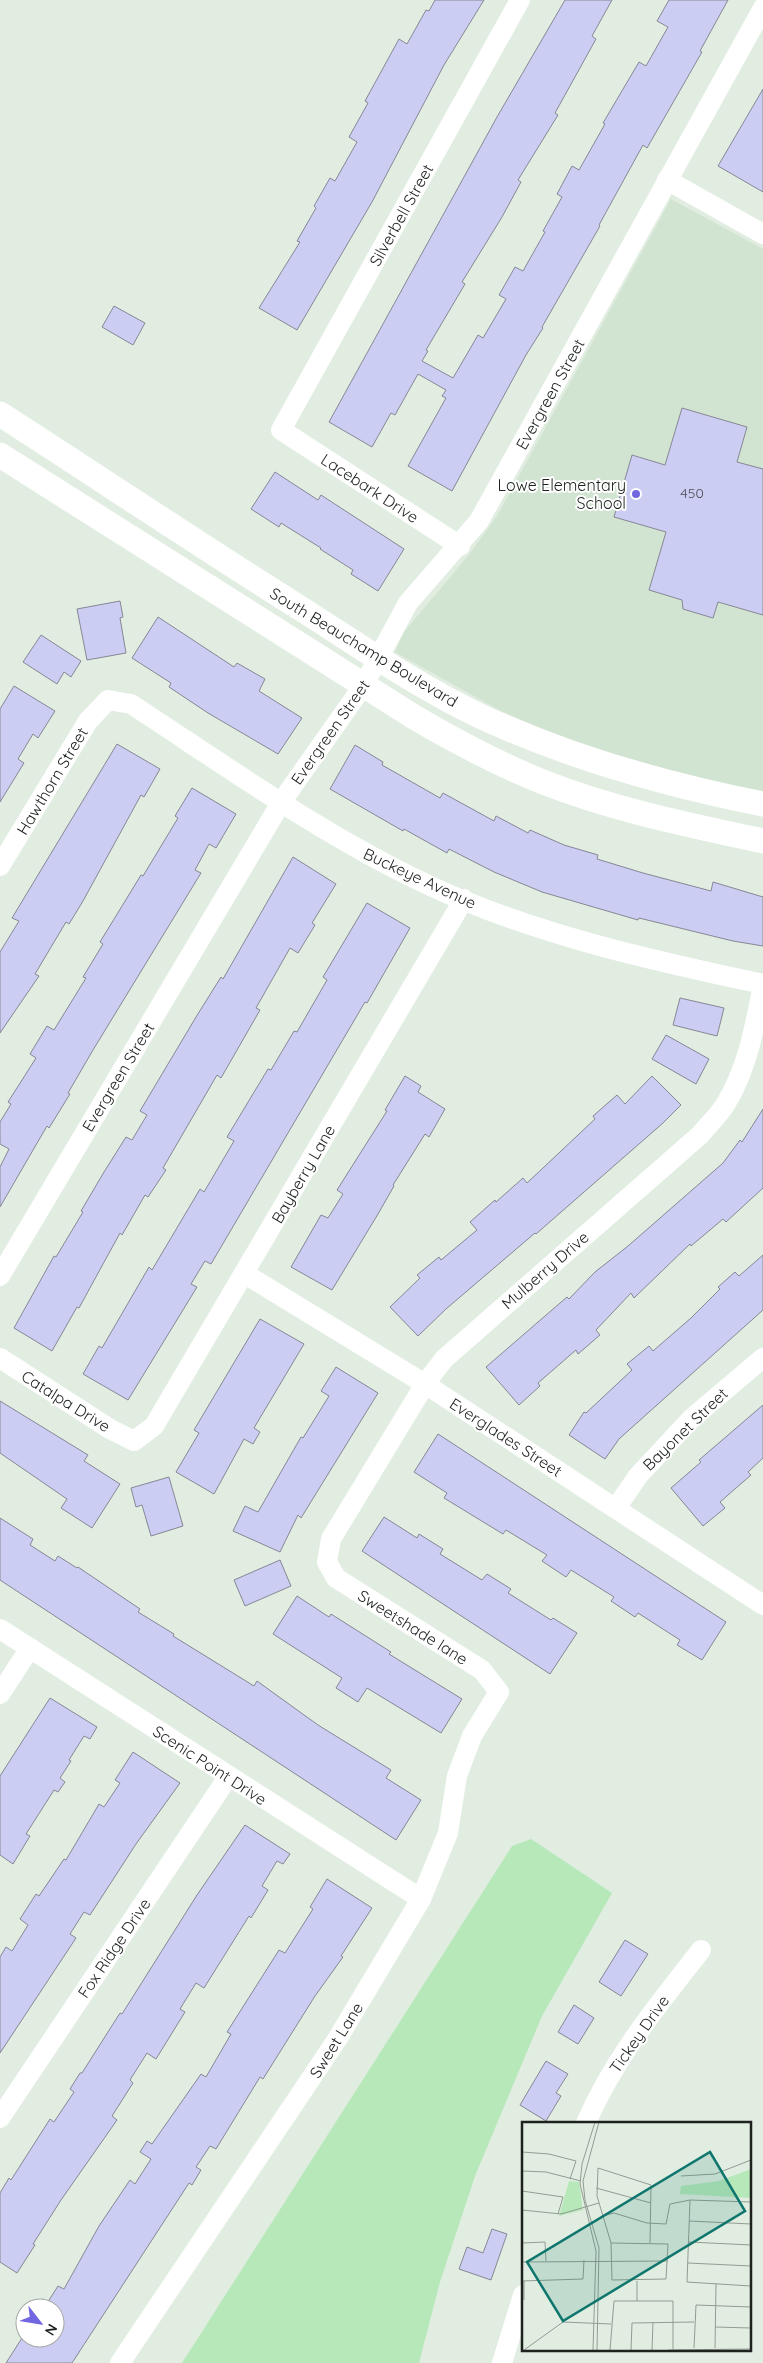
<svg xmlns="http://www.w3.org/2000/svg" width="763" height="2363" viewBox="0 0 763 2363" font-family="Quicksand,sans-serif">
<rect width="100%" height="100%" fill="#e1ede1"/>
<path fill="#d1e3d1" d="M671,199l92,50v544l-79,-17 -89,-27 -49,-19 -45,-19 -106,-59 9,-20 64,-76 29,-40z"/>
<path fill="#b7e8b9" d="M531,1839l81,54 -70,123 -67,160 -35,106 -21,81h-237l330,-517z"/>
<g fill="#cccdf2" stroke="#878795">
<path d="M435,0h49l-40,65 -72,137 -75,128 -38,-22 41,-66 -3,-1 19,-33 -2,-2 16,-28 5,3 22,-39 -8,-5 19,-34 -3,-2 34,-62 8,5 19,-34 3,1z"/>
<path d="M565,0h47l-20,36 4,3 -41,74 3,2 -40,65 3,2 -19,35 -40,65 3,2 -39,66 2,1 -6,10 31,17 25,-43 5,3 23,-39 -7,-4 16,-28 8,4 22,-39 -2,-1 19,-34 -5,-3 15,-28 7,4 26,-46 -2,-1 36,-61 7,4 22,-39 -11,-6 12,-21h59l-28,51 2,1 -55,96 -4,-3 -44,80 1,1 -58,101 1,1 -17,27 -74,136 -44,-25 38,-68 -4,-2 4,-6 -28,-16 -23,41 -4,-2 -19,34 -43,-25 168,-305z"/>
<path d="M763,89v103l-45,-26z"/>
<path d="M114,306l31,17 -12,22 -31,-18z"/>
<path d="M682,408l65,19 -10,35 26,7v146l-45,-13 -5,16 -30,-9 -1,-9 -33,-10 17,-58 -52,-15 18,-62 33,10z"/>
<path d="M275,472l43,28 3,-5 83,54 -26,42 -27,-17 2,-4 -33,-21 1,-1 -40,-25 -2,4 -28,-18z"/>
<path d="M120,601l3,16 -3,1 6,35 -39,7 -10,-51z"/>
<path d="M158,617l76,50 3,-4 28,16 -6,12 43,27 -24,36 -70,-41 -39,-26 2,-4 -39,-25z"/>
<path d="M41,635l40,26 -10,16 -7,-5 -7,12 -34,-22z"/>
<path d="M14,686l41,25 -17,27 -5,-4 -15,25 6,4 -24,39v-93z"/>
<path d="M117,744l43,25 -16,28 -3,-2 -58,106 -14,23 -3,-2 -31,52 4,2 -39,57v-81l19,-31 -7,-3z"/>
<path d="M355,745l28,17 -1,3 58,33 3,-5 51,28 2,-5 32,17 2,-3 34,15 34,10 -1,4 46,14 68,18 2,-9 50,15v49l-30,-5 -94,-23 -1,2 -96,-28 -48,-20 -45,-23 -2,4 -43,-24 -1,2 -73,-42z"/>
<path d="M192,788l44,26 -20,34 -7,-4 -14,26 6,3 -108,177 -25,43 2,1 -21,34 -2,-2 -47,81v-40l9,-18 -9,-5v-22l11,-18 -3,-2 28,-44 -6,-4 17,-28 7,4 32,-52 -3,-1 20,-33 -3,-2 41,-67 2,1 35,-58 -3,-2z"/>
<path d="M293,857l43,27 -24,39 3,2 -17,28 -8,-5 -34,60 4,2 -39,68 -4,-3 -54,93 3,2 -18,27 -3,-2 -23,40 -2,-2 -41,75 -2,-1 -25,44 -38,-23 40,-72 2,1 27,-45 -2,-1 23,-39 22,-35 6,3 15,-25 -7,-4 56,-94 25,-40 2,2z"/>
<path d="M367,903l43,25 -43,75 -2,-1 -154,262 -6,-3 -14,23 6,3 -69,113 -45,-26 16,-28 3,2 47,-81 3,3 48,-81 4,3 30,-51 -7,-4 41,-68 3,1 23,-39 3,1 30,-52 -4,-3z"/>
<path d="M680,998l44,10 -7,28 -44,-11z"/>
<path d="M666,1035l43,24 -13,25 -44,-25z"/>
<path d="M405,1076l16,10 -3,6 27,17 -16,28 -4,-3 -32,51 1,1 -16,28 -46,76 -41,-23 30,-52 7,3 15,-24 -6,-4 50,-79 -2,-1z"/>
<path d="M652,1076l29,29 -18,18 -127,111 -1,-1 -89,76 -28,27 -28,-29 30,-29 -3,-3 22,-18 2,3 36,-30 -7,-8 25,-22 1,2 27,-24 4,5 68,-64 -2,-3 24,-21 8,9z"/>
<path d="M763,1109v79l-37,34 -3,-3 -32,27 -1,-2 -56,54 -3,-5 -35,37 4,5 -22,19 -2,-4 -38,33 2,3 -21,19 -33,-38 81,-70 2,2 26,-27 33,-26 95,-83 17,-23 2,2z"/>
<path d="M763,1255v55l-144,129 -14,20 -36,-24 15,-23 2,1 46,-43 -5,-6 22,-18 4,5 38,-33 29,-29 -2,-2 17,-15 4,4z"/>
<path d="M260,1319l44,25 -50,84 6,4 -7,12 -9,-5 -30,55 -38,-22 23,-39 -5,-3z"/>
<path d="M336,1367l42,26 -77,125 -3,-3 -18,37 -47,-21 12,-25 13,6 43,-75 2,1 26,-42 -8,-5z"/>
<path d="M0,1401l88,54 -4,6 36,23 -28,44 -31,-20 6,-9 -67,-46z"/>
<path d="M763,1405v53l-15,14 3,3 -31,27 5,6 -22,18 -32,-38 30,-26 -2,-2z"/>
<path d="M438,1434l288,188 -24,38 -25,-15 3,-5 -42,-27 -3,4 -24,-16 3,-4 -43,-27 -5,7 -24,-16 5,-6 -41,-25 -3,4 -59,-36 3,-5 -33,-21z"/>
<path d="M169,1477l14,49 -32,10 -9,-31 -6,2 -5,-19z"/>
<path d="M384,1517l33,21 2,-4 24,15 -3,5 42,26 5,-6 24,15 -3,4 43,27 2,-2 24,15 -27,41 -188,-123z"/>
<path d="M0,1518l33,21 -3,6 25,16 3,-5 19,12 1,-1 62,42 -2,3 36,22 -1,2 81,50 3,-5 61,44 73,45 -5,8 35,22 -25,40 -396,-260z"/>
<path d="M280,1560l11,26 -46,20 -11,-26z"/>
<path d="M297,1596l32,21 2,-3 60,38 -2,2 73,45 -21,34 -74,-45 -9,14 -22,-14 6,-10 -69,-44z"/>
<path d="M50,1698l47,29 -7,12 -6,-3 -15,24 2,1 -11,17 5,4 -7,10 -4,-2 -28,44 4,2 -17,28 -13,-9v-79z"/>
<path d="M133,1752l47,31 -44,61 -46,71 -6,-3 -14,22 6,4 -76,115v-96l6,-10 6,4 16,-26 -8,-6 16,-25 3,2 25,-37 2,1 33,-56 5,3 16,-24 -5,-3z"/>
<path d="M245,1825l45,29 -7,10 -6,-3 -15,25 6,4 -17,28 -2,-2 -45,72 -8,-5 -16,26 5,3 -29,47 -9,-6 -17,27 3,3 -21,33 5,4 -56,80 -28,44 2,1 -18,28 -17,-11v-69l9,-15 2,2 39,-61 4,3 20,-30 -4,-3 10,-16h2l38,-60 2,1 75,-119z"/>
<path d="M327,1879l45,29 -31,48 2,1 -28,39 -52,83 -3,-2 -44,72 -6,-3 -14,21 5,3 -9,15 -3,-2 -117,180h-66l16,-25h33v-30h-11l14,-22 6,3 35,-63 31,-46 5,4 16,-25 -11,-7 7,-11 5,3 49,-70 5,3 25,-43 -4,-2 52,-82 6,3 28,-44 -3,-2z"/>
<path d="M625,1940l23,14 -27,42 -22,-14z"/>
<path d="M574,2005l20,13 -16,26 -20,-12z"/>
<path d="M546,2061l22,13 -12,19 5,3 -15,25 -26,-16z"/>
<path d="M492,2229l15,5 -16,46 -32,-11 8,-22 16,6z"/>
</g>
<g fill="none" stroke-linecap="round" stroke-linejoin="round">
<g stroke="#fff" stroke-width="20">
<path d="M667,180l96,54"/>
<path d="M460,546l-179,-116 239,-430"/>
<path d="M0,866l88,-145 20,-21 23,4c95,62 190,130 293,179 105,50 225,77 339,101"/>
<path d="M245,1274l180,110 338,221"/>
<path d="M0,1276l282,-475 81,-115 45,-83 71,-82 284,-513"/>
<path d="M0,1358l110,71 24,12 20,-15 310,-527"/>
<path d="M616,1508l22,-32 53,-57 72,-61"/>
<path d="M0,1629l421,270"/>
<path d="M0,1694l30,-46"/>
<path d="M0,2118l228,-341"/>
<path d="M586,2123c28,-65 72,-118 115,-173"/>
<path d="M120,2363l218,-325 83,-139 27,-66 9,-57 15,-40 27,-44 -17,-22 -146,-92 -9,-16 4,-23 94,-155 19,-25 256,-224c8,-10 18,-19 25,-30 22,-35 30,-79 38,-120"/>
<path d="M502,2363l21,-68"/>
</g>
<g stroke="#fff" stroke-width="25">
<path d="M0,414c101,65 201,132 303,196 58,37 116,77 179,107 89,41 185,68 281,87"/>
<path d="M0,455l414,262c41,24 84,47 129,65 71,28 146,43 220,59"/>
</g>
</g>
<circle fill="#7267e1" stroke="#fff" stroke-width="2" cx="636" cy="494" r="5"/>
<g text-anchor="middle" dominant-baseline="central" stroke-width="4" stroke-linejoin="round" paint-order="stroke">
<g font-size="14" fill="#494d53">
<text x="692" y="493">450</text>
</g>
<g font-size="16" fill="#1d221e" stroke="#fff">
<text transform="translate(401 215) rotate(-61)">Silverbell Street</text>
<text transform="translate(550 394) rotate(-61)">Evergreen Street</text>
<text transform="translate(370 488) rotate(33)">Lacebark Drive</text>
<text transform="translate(364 647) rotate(31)">South Beauchamp Boulevard</text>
<text transform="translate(330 732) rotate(-55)">Evergreen Street</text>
<text transform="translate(52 781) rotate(-59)">Hawthorn Street</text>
<text transform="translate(420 878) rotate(25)">Buckeye Avenue</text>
<text transform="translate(118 1077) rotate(-59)">Evergreen Street</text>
<text transform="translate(303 1174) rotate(-60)">Bayberry Lane</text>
<text transform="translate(545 1270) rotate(-41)">Mulberry Drive</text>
<text transform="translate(66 1401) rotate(32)">Catalpa Drive</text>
<text transform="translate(685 1429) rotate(-44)">Bayonet Street</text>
<text transform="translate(506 1437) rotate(33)">Everglades Street</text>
<text transform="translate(413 1627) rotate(32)">Sweetshade lane</text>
<text transform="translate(210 1765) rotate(33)">Scenic Point Drive</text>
<text transform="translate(114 1948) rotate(-56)">Fox Ridge Drive</text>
<text transform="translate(639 2034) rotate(-55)">Tickey Drive</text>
<text transform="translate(336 2040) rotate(-58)">Sweet Lane</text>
</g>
<g font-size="16" fill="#1d221e" stroke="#fff" text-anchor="end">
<text x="626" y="485">Lowe Elementary<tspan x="626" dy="18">School</tspan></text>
</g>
</g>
<g transform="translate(522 2122)">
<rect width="229" height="229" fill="#e1ede1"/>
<path d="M229,47v29l-71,-4 1,-8 38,-5zM47,59l10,1 4,28 -24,6z" fill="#b7e8b9"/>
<path fill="none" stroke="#939c93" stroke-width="1" d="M0,30l27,2 27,7 -6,18M0,49l24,1 35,9M159,54l34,-2 36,-14M74,66l55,15M0,69l41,6 -5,17M168,78l-3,82 64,4M0,88l39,4 38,-11M81,94l11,-3 33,10 19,1 4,-20 20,-4 61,2M167,99l62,3M167,120l62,3M0,121l23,-1 1,19M89,121l57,1 -2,35 -54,1 -1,-37 -14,-47 1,-28 53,17 -1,58M0,140l146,-1M166,141l63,3M0,159l61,-2 1,-19M2,159v19M115,179v-20M193,205l36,1M172,226l2,-43 55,2M193,226l1,-64M2,228l39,-28 48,2M71,228l3,-99 -16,-67 2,-20 13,-42M75,228l2,-102 -14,-48 -2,-19 16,-59M88,228l4,-49h59v48M109,228l1,-27 62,-1M130,228l1,-28M146,228l83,-1"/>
<path fill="#0f766e" fill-opacity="0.15" stroke="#0f766e" stroke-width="2.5" d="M188,30l35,59 -182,110 -36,-59z"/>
<rect width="229" height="229" fill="none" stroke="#1d221e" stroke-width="2.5"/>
</g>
<g transform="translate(40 2323) rotate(121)"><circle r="24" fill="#ffffff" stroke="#a5a7a5"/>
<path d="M0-4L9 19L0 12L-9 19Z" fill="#7267e1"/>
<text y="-8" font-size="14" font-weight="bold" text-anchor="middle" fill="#1d221e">N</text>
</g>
</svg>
